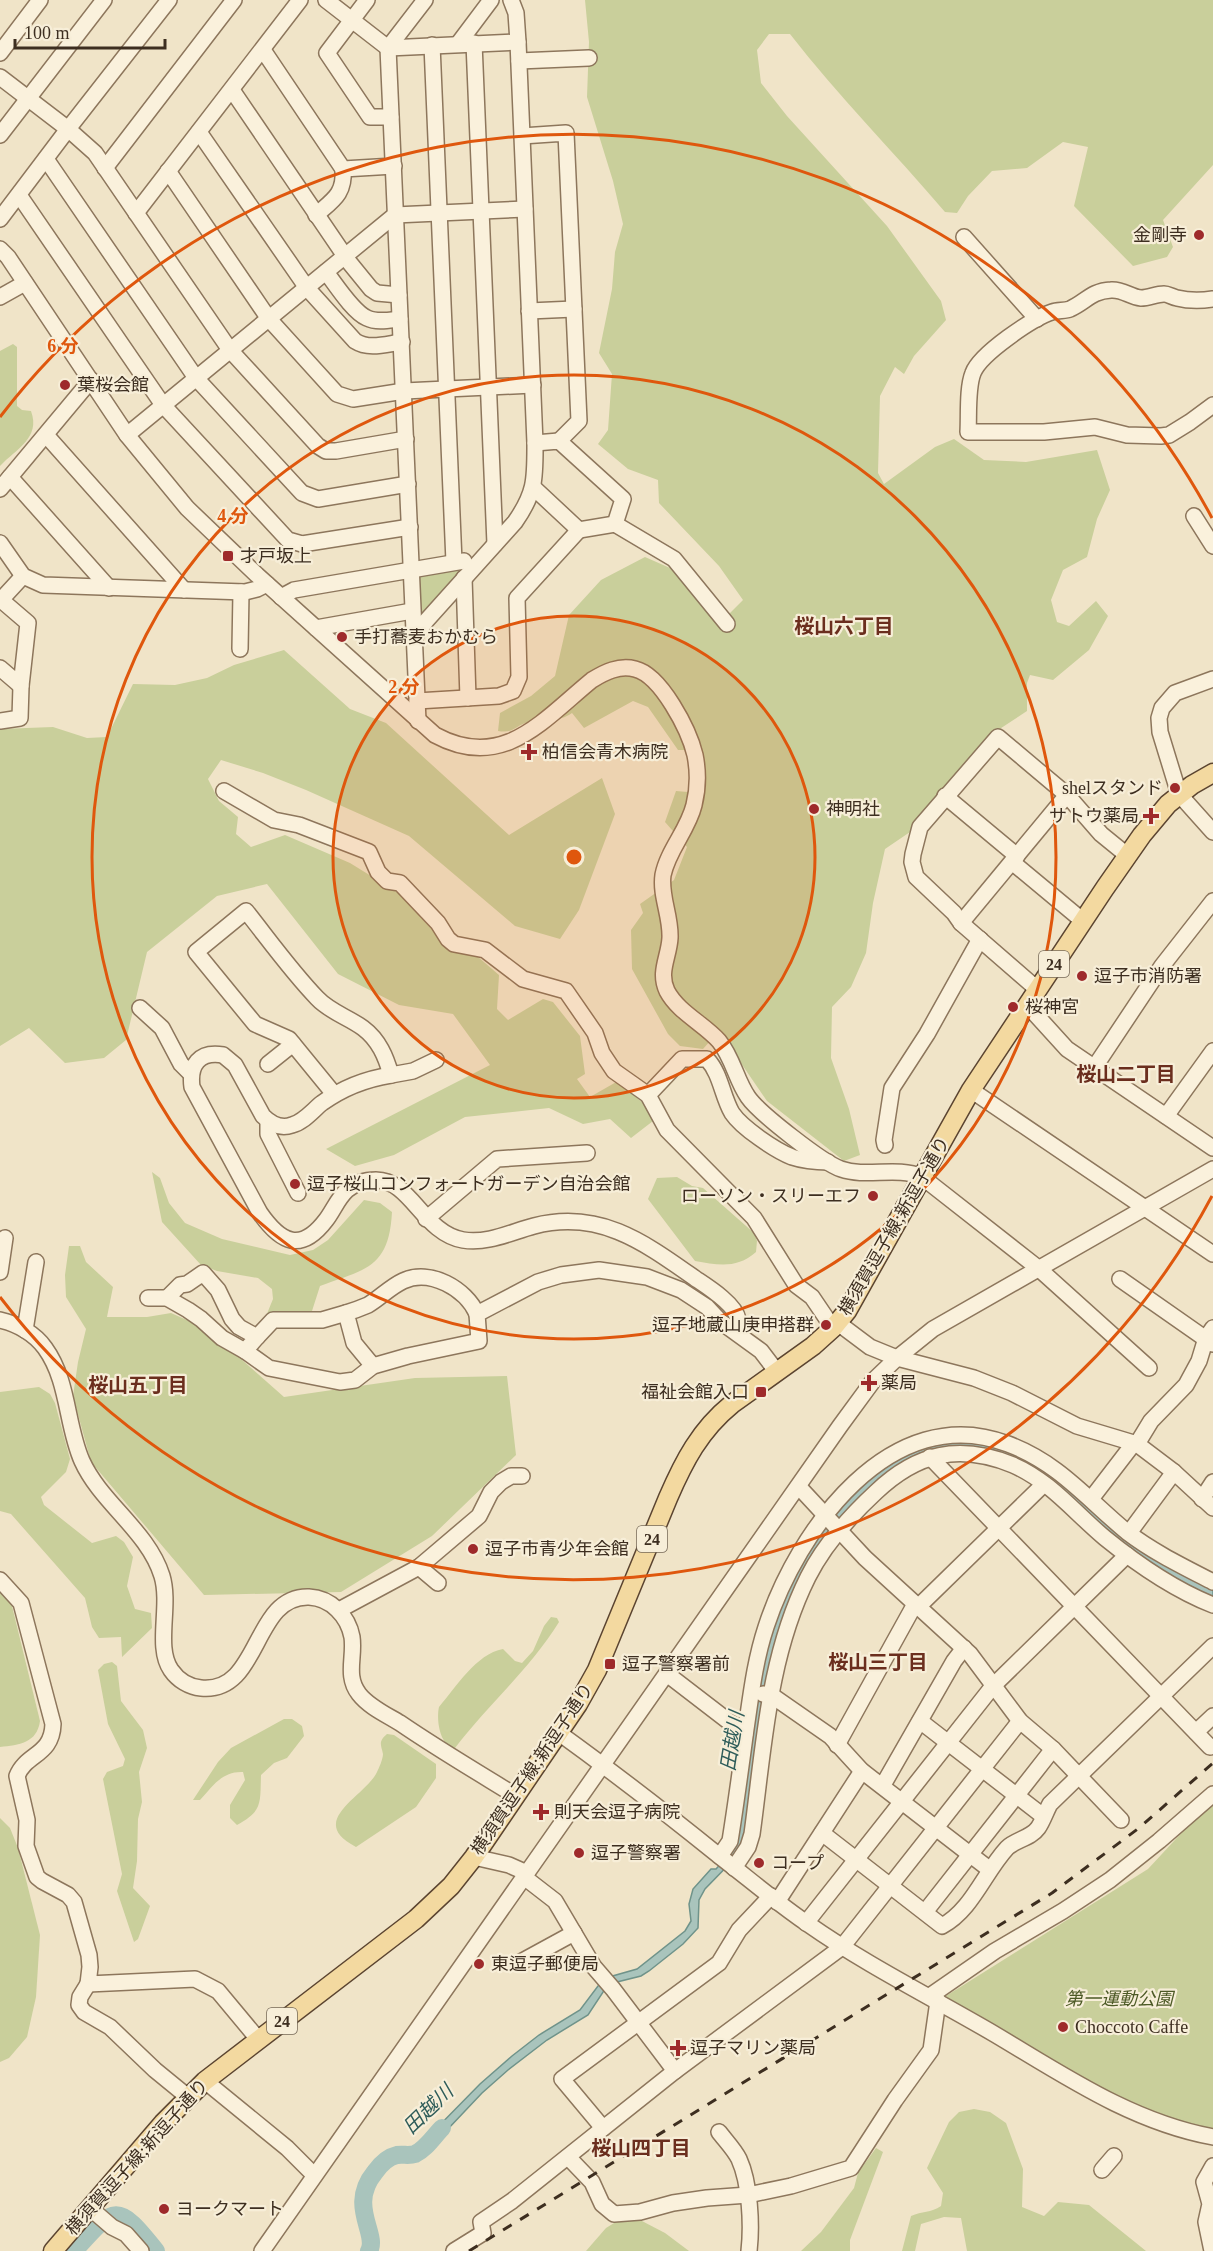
<svg xmlns="http://www.w3.org/2000/svg" width="1213" height="2251" viewBox="0 0 1213 2251" font-family="'Times New Roman','Noto Sans JP',serif">
<rect width="100%" height="100%" fill="#f0e4c8"/>
<g fill="#c9cf9b">
<path d="M585,0h628v165l-50,55 10,27 -6,10 -34,9 -59,-60 14,-59 -25,-5 -36,26 -35,3 -24,25 -11,17 -12,-1c-51,-60 -107,-116 -155,-178h-21l-12,16 4,33 26,33 100,110 54,75 5,19 -32,36 -10,18 -9,-7 -15,29 -2,77 6,11 51,-37 19,-8 30,21 42,2 71,-12 13,40 -13,29 -10,38 -24,13 -12,30 6,22 12,4 27,-25 12,15 -19,34 -36,30 -23,-5 -3,8v28l-32,21 -85,100 -25,17 -12,54 -7,50 -15,34 -19,20 -1,51 18,51 11,46 -16,6 -77,-60 -48,-70 -16,18 -23,-3 -12,-12 -36,-65 -1,-39 12,-17 -3,-9 34,-24 13,-33 -22,-25 11,-31 24,2 -14,-43h-8l-30,-43 -15,-6 -49,27 -12,-15c-14,10 -26,5 -42,9 -15,2 -14,12 -32,9l2,-18 31,-17 24,-20 14,-61 32,-35 44,-23 25,11 42,45 17,1 14,-14 -24,-34 -60,-63 -1,-23 -30,-11 -30,-25 10,-14 4,-56 -13,-21 13,-64 3,-37 8,-28 -10,-43 -26,-84 2,-55z"/>
<path d="M13,344l4,3v59l5,4 9,1c10,27 -15,38 -31,55v-115z"/>
<path d="M461,567l2,4 -39,47 -6,-6 -3,-36z"/>
<path d="M284,650l66,59 36,14 123,112 93,-57 13,36 -36,96 -19,29 -45,-13 -106,-90 -103,-46 -43,-17 -42,-13 -13,19 11,22 19,16 -2,17 15,13 34,-12 65,28 47,29 53,57 27,7 22,19 -2,34 11,11 35,-21 10,3 27,34 5,38 -8,5 13,18 28,-16 26,23 9,17 -22,17 -21,-19 -27,5 -34,-16 -84,9 -71,38 -39,11 -29,-17 164,-84 -37,-51 -54,-9 -61,-31 -71,-90 -50,12 -70,56 -21,88 -22,18 -39,5 -36,-35 -29,18v-317l53,-2 34,11 20,-1 26,-53 42,1 32,-7 27,-13z"/>
<path d="M152,1172l8,6 9,25 16,20 37,16 68,16 23,-5 15,-10 36,-40 16,3 12,9c-3,56 -26,57 -72,74l-8,25 -29,4 -19,6 9,-22 -1,-10 -14,-11 -41,-7 -16,-6 -39,-43z"/>
<path d="M677,1177l15,9 11,2 51,45 3,8 -1,11c-19,17 -38,13 -61,9l-47,-62 9,-21z"/>
<path d="M69,1246h11l6,16 27,25 -6,30h40l24,-4 36,16 77,68 131,-19 92,-2 9,79 -84,81 -91,56 -137,3 -113,-133 -18,-66 5,-34 8,-33 -20,-32 -1,-22z"/>
<path d="M39,1387l11,7 5,9 15,56 -4,13 -25,25 3,8 48,38 24,-7 8,6 9,15 -6,29 8,23 16,4 1,15 -30,29 -1,-20 -22,1 -7,-11 -7,-29 -74,-84 -11,-3v-119z"/>
<path d="M0,1590l12,16 28,115c-3,22 -21,24 -40,26z"/>
<path d="M551,1617l6,1 2,4c-29,47 -71,83 -104,126 -15,-1 -19,-28 -16,-41 17,-20 37,-53 64,-58l12,12 7,2 11,-12 11,-25z"/>
<path d="M112,1662l5,4 4,35 22,29 4,18 -8,24 3,30 -4,17 -1,42 -4,27 17,18 -12,33 -4,3 -17,-51 5,-17 -19,-95 4,-7 16,-6 2,-7 -17,-35 -10,-54 6,-6z"/>
<path d="M284,1719h8l10,7 2,10 -17,22 -13,5 -13,12c-1,28 2,36 -24,50l-7,-7v-13l15,-25 -2,-8c-21,-1 -30,14 -43,28h-7l25,-38 13,-14z"/>
<path d="M387,1734l7,1 42,29v14l-20,29 -60,40c-51,-26 10,-51 21,-75 2,-4 6,-13 6,-18 -2,-10 -5,-12 4,-20z"/>
<path d="M1213,1799v335l-117,-40 -158,-93 210,-132z"/>
<path d="M0,1818l10,10 8,20 22,87 -4,62 -9,40 -18,21 -9,4z"/>
<path d="M974,2109l16,3 16,11 17,46 -1,38 22,9 14,-14 31,3 57,46h-179l-6,-33 -17,-1 -23,7 -6,27h-13l9,-35c11,-5 20,-3 30,-10l2,-13 -16,-25 22,-46 10,-10z"/>
<path d="M876,2148l7,4 -33,88v11h-49l20,-19 33,-44 4,-15z"/>
<path d="M619,2220h21l25,13 24,18h-103l20,-23z"/>
</g>
<path fill="#a9c4bc" stroke="#6f938a" stroke-width="1.5" d="M952,1439l67,13 194,136v10l-68,-36 -147,-107 -90,5 -105,118 -56,257 -8,19 -34,35 -6,11 -1,28 -15,16 -34,27 -8,5 -24,6 -12,7 -17,26 -41,25 -39,30 -26,23 -53,56 -5,-8 56,-57 32,-28 27,-21 41,-25 18,-24 11,-9 28,-8 48,-38 6,-10 -2,-17 4,-15 18,-20h5l12,-13 28,-169 23,-79 38,-74 47,-54 45,-31z"/>
<g fill="none" stroke-linecap="round" stroke-linejoin="round">
<g stroke="#a9c4bc" stroke-width="18">
<path d="M74,2251c41,-46 43,-49 82,0"/>
<path d="M369,2251c10,-17 -22,-45 6,-79 5,-7 13,-15 22,-17 6,-1 12,1 18,-1 11,-5 19,-18 27,-26"/>
</g>
<defs>
<g id="minor">
<path d="M169,0l-101,129 27,24 135,197 88,96 8,5h10l70,-12"/>
<path d="M326,0l62,48 130,-6"/>
<path d="M367,0l-40,53 43,64h21"/>
<path d="M474,43l21,501"/>
<path d="M458,44l33,-44"/>
<path d="M432,45l22,517"/>
<path d="M263,50l80,119 51,-3"/>
<path d="M0,53l40,-53"/>
<path d="M519,61l70,-3"/>
<path d="M0,77l68,52 -68,90"/>
<path d="M232,90l117,172 22,27 6,4 22,2"/>
<path d="M199,132l108,156 48,53c14,9 31,3 47,1"/>
<path d="M0,135l104,-135"/>
<path d="M522,136l44,-3 13,288 -20,20"/>
<path d="M46,159l150,219 106,115 16,6 90,-15"/>
<path d="M105,168l129,-168"/>
<path d="M168,171l101,148 68,75 16,5 51,-8 129,-6"/>
<path d="M19,195l144,210 125,135 14,4 108,-17"/>
<path d="M136,213l164,-213"/>
<path d="M316,215c17,-15 29,-21 27,-46"/>
<path d="M964,237l73,82"/>
<path d="M0,249l8,8 119,178 60,73 70,67 178,160c68,37 108,-15 157,-55 13,-8 27,-15 43,-11 26,6 54,61 60,86 3,15 3,34 -1,50 -6,25 -26,45 -31,70 -3,21 8,41 7,63 -1,19 -12,34 -3,53 11,21 37,33 52,50 14,17 17,39 29,56 11,16 75,66 93,72 26,9 55,-3 81,8l116,91 111,100"/>
<path d="M326,272c10,13 27,40 41,46 10,5 23,2 33,1"/>
<path d="M0,297l25,-14"/>
<path d="M1213,299c-13,2 -24,2 -36,-1 -5,-1 -9,-4 -13,-4 -8,0 -15,4 -23,4 -11,-1 -18,-9 -30,-8 -20,1 -25,12 -41,19 -5,2 -12,1 -18,3 -19,6 -72,42 -79,61 -6,15 -4,42 -5,59h76l51,-5 32,8 34,1 8,-1 21,-13 23,-17"/>
<path d="M529,311l45,-2"/>
<path d="M46,435l138,155"/>
<path d="M127,435l268,-220 130,-6"/>
<path d="M10,477l99,111"/>
<path d="M534,488l45,42 36,-6 8,-25 -64,-58 -24,2"/>
<path d="M0,489l91,-109"/>
<path d="M1194,516l19,30"/>
<path d="M615,524l59,35 53,65"/>
<path d="M0,543l23,33 20,9 202,7 12,-3 10,-5"/>
<path d="M464,578l4,120"/>
<path d="M281,597l13,-7 170,-29"/>
<path d="M0,599l28,24 -7,63 -21,-18"/>
<path d="M0,601l23,-25"/>
<path d="M316,628l96,-17"/>
<path d="M415,636l11,-15 89,-99c21,-30 20,-44 20,-79l-17,-401 -2,-29 -5,-13"/>
<path d="M240,649l1,-57"/>
<path d="M1213,679l-38,14 -13,15 -3,10 1,14 19,62 34,38"/>
<path d="M417,701l82,-5 14,-5 6,-14 -2,-79 62,-68"/>
<path d="M0,721l20,-3 1,-32"/>
<path d="M418,721l-30,-673 37,-48"/>
<path d="M224,791l50,29 25,5 70,27 9,20 9,9 13,2 38,40 10,16 6,5 31,6 38,29 43,12 29,42 7,20 12,18 34,24 19,35 87,88 42,67 16,12 21,31"/>
<path d="M945,796l72,60"/>
<path d="M1012,862l71,59"/>
<path d="M961,923l106,-128"/>
<path d="M1037,989l-76,-66 -7,-10 -38,-36 -4,-15 1,-8 7,-27 78,-90 69,58 34,39 27,22"/>
<path d="M1027,1005l40,44 146,99"/>
<path d="M140,1008l22,20 19,36 9,9"/>
<path d="M268,1064l25,-20"/>
<path d="M1094,1068l68,-102 51,-65"/>
<path d="M391,1075c-25,4 -47,12 -69,28 -9,7 -18,19 -30,22 -11,4 -21,-1 -29,-9l-28,-51 -12,-10c-24,-4 -34,10 -31,32l68,126c21,30 41,40 66,7 7,-9 12,-22 21,-30 8,-7 19,-10 29,-10 35,0 47,53 87,60 25,4 48,-8 71,-14 66,-17 111,17 162,53 12,8 39,25 42,40 1,4 0,10 0,14"/>
<path d="M971,1090l242,164"/>
<path d="M334,1094l-45,-55 -34,-15 -59,-72 50,-41c23,29 45,60 71,87 13,14 31,19 46,30 16,12 23,29 28,47l22,-4 23,-11"/>
<path d="M648,1095l34,-36h25c14,15 15,37 25,54 10,15 43,37 60,44 12,4 23,5 36,5"/>
<path d="M1166,1116l47,-65"/>
<path d="M268,1121v13l30,59"/>
<path d="M885,1145l-1,-5 8,-52 35,-54 53,-95"/>
<path d="M426,1219l71,-60 90,-6"/>
<path d="M0,1272l5,-34"/>
<path d="M1120,1279l93,65"/>
<path d="M148,1298h19l21,12 13,9 21,19 23,13 24,17 71,14 15,-2 18,-14 35,-10 71,-15 -2,-27 61,-32 23,-7 38,-5 48,7 34,13 26,17 14,15 40,29 16,21"/>
<path d="M167,1298l13,-13 7,-1 16,-11 15,17 14,29 7,8 18,10 -12,14"/>
<path d="M0,1320c18,4 35,14 45,28 24,33 21,77 37,113 19,42 66,70 80,115 9,30 -7,71 9,94 7,10 18,17 30,18 60,6 51,-93 108,-91 22,1 39,19 43,40 3,20 -7,39 7,57 10,13 28,21 41,29 38,26 77,49 116,73"/>
<path d="M838,1323l32,24 27,11 77,20 38,15 65,33 60,18 37,28 39,36"/>
<path d="M25,1330l11,-68"/>
<path d="M257,1337l16,-17h49l24,-7"/>
<path d="M373,1366l-19,-23 -8,-30c7,-2 15,-5 22,-8 12,-7 22,-18 35,-24 27,-13 63,8 74,33"/>
<path d="M1137,1444l14,-23 35,-36 13,-24 7,-23 7,-10"/>
<path d="M930,1457l280,290"/>
<path d="M799,1487l66,71 105,96 50,67 33,28 68,71"/>
<path d="M1091,1499l43,-56"/>
<path d="M1202,1499l11,-17"/>
<path d="M1129,1533l45,-61"/>
<path d="M419,1567l60,-51 12,-24 10,-10 10,-6h11"/>
<path d="M0,1580l21,23 32,121c-1,32 -27,29 -36,52l10,44 -1,26 11,31 5,4 26,14 6,7 15,53 1,12 -2,17 107,-5 23,12 40,48"/>
<path d="M918,1607l126,-123"/>
<path d="M339,1610l80,-43 19,16"/>
<path d="M667,1674l78,60"/>
<path d="M763,1694l8,1 59,41 32,35 127,98"/>
<path d="M920,1721l123,95"/>
<path d="M1196,1732l17,-16"/>
<path d="M559,1733c54,39 107,80 159,122 30,23 59,48 90,69 60,42 125,74 188,111 69,41 136,87 217,102"/>
<path d="M837,1745l78,-141"/>
<path d="M883,1785l71,-124 10,-13"/>
<path d="M822,1833l120,93c30,-16 42,-53 65,-78 8,-8 24,-10 31,-20 5,-7 8,-17 12,-24l163,-158"/>
<path d="M720,1856l10,-15c6,-37 11,-75 16,-112 5,-34 9,-69 20,-102 31,-96 125,-228 242,-183 51,19 79,55 119,88 26,20 57,35 86,50"/>
<path d="M474,1857l35,8 18,8"/>
<path d="M734,1868l14,-21 4,-13c12,-87 16,-177 56,-257 16,-32 41,-60 68,-85 41,-39 83,-49 137,-27 37,16 62,48 92,73 32,26 70,52 108,67"/>
<path d="M524,1877l31,24 39,66 19,22 62,82"/>
<path d="M777,1902l85,-131"/>
<path d="M925,1912l128,-163"/>
<path d="M806,1923l187,-237 134,-131"/>
<path d="M519,1963l55,-30"/>
<path d="M88,1984l-8,13 -1,8 5,7 26,15 45,43 33,27"/>
<path d="M930,1996l65,-45 68,-40 47,-31 49,-39 54,-47"/>
<path d="M205,2081l82,67 27,27"/>
<path d="M603,2128l-41,-49 157,-116 20,-33 32,-34"/>
<path d="M719,2132c6,8 15,17 20,27 11,24 13,66 10,92"/>
<path d="M568,2157l24,25 10,22 12,10 26,-2 33,-9 34,-5 41,-3 43,-9 60,-18 44,-68 36,-50 7,-49"/>
<path d="M1102,2170l12,-14"/>
<path d="M90,2208l22,19 14,7 15,17"/>
<path d="M262,2251l578,-825 33,-45 24,-23 36,-29 280,-160"/>
<path d="M454,2251l29,-18 -2,-11 31,-21 163,-130 167,-124 178,-226"/>
<path d="M1212,2251l-6,-29 4,-18 -6,-22 9,-16"/>
</g>
<path id="major" d="M53,2251l110,-128 42,-42 211,-162 35,-33 23,-29 104,-153 19,-34 71,-172c16,-37 32,-68 64,-94l81,-58 20,-18 14,-17 124,-221 134,-202 37,-53 26,-31 24,-19 21,-12"/>
</defs>
<use href="#minor" stroke="#8d765c" stroke-width="18"/>
<use href="#major" stroke="#5b4430" stroke-width="21"/>
<use href="#minor" stroke="#faf1dc" stroke-width="15"/>
<use href="#major" stroke="#f3d9a0" stroke-width="18"/>
<path stroke="#3d2e20" stroke-width="3" stroke-dasharray="10 10" stroke-linecap="butt" d="M469,2251l583,-358 87,-65 74,-65"/>
</g>
<circle cx="574" cy="857" r="241" fill="#df570d" fill-opacity=".12"/>
<g fill="none" stroke="#df570d" stroke-width="3">
<circle cx="574" cy="857" r="241"/>
<circle cx="574" cy="857" r="482"/>
<path d="M1212 1196A723 723 0 0 1 0 1297M0 417A723 723 0 0 1 1212 518"/>
</g>
<g fill="#9e2a2b" stroke="#f7eed8" stroke-width="2">
<circle cx="1199" cy="235" r="6"/>
<circle cx="65" cy="385" r="6"/>
<rect x="222" y="550" width="12" height="12" rx="3"/>
<circle cx="342" cy="637" r="6"/>
<path d="M526 743h6v6h6v6h-6v6h-6v-6h-6v-6h6z"/>
<circle cx="1175" cy="788" r="6"/>
<circle cx="814" cy="809" r="6"/>
<path d="M1148 807h6v6h6v6h-6v6h-6v-6h-6v-6h6z"/>
<circle cx="1082" cy="976" r="6"/>
<circle cx="1013" cy="1007" r="6"/>
<circle cx="295" cy="1184" r="6"/>
<circle cx="873" cy="1196" r="6"/>
<circle cx="826" cy="1325" r="6"/>
<path d="M866 1374h6v6h6v6h-6v6h-6v-6h-6v-6h6z"/>
<rect x="755" y="1386" width="12" height="12" rx="3"/>
<circle cx="473" cy="1549" r="6"/>
<rect x="604" y="1658" width="12" height="12" rx="3"/>
<path d="M538 1803h6v6h6v6h-6v6h-6v-6h-6v-6h6z"/>
<circle cx="579" cy="1853" r="6"/>
<circle cx="759" cy="1863" r="6"/>
<circle cx="479" cy="1964" r="6"/>
<circle cx="1063" cy="2027" r="6"/>
<path d="M675 2039h6v6h6v6h-6v6h-6v-6h-6v-6h6z"/>
<circle cx="164" cy="2209" r="6"/>
</g>
<g text-anchor="middle" dominant-baseline="central" stroke-width="4.5" stroke-linejoin="round" paint-order="stroke">
<g fill="#f7eed8" stroke="#756857" stroke-width="1.5">
<rect x="1039" y="951" width="30" height="26" rx="4.5"/>
<rect x="637" y="1526" width="30" height="26" rx="4.5"/>
<rect x="267" y="2008" width="30" height="26" rx="4.5"/>
</g>
<g font-size="16" font-weight="bold" fill="#3d2e20">
<text x="1054" y="964">24</text>
<text x="652" y="1539">24</text>
<text x="282" y="2021">24</text>
</g>
<g font-size="18" fill="#3d2e20" stroke="#f7eed8" text-anchor="start">
<text x="1187" y="235" text-anchor="end">金剛寺</text>
<text x="77" y="385">葉桜会館</text>
<text x="240" y="556">才戸坂上</text>
<text x="354" y="637">手打蕎麦おかむら</text>
<text x="542" y="752">柏信会青木病院</text>
<text x="1163" y="788" text-anchor="end">shelスタンド</text>
<text x="826" y="809">神明社</text>
<text x="1139" y="816" text-anchor="end">サトウ薬局</text>
<text x="1094" y="976">逗子市消防署</text>
<text x="1025" y="1007">桜神宮</text>
<text x="307" y="1184">逗子桜山コンフォートガーデン自治会館</text>
<text x="861" y="1196" text-anchor="end">ローソン・スリーエフ</text>
<text x="814" y="1325" text-anchor="end">逗子地蔵山庚申搭群</text>
<text x="881" y="1383">薬局</text>
<text x="749" y="1392" text-anchor="end">福祉会館入口</text>
<text x="485" y="1549">逗子市青少年会館</text>
<text x="622" y="1664">逗子警察署前</text>
<text x="554" y="1812">則天会逗子病院</text>
<text x="591" y="1853">逗子警察署</text>
<text x="771" y="1863">コープ</text>
<text x="491" y="1964">東逗子郵便局</text>
<text x="1075" y="2027">Choccoto Caffe</text>
<text x="690" y="2048">逗子マリン薬局</text>
<text x="176" y="2209">ヨークマート</text>
</g>
<g font-size="18" fill="#3d2e20" stroke="#f7eed8">
<text transform="translate(894 1226) rotate(-60)">横須賀逗子線;新逗子通り</text>
<text transform="translate(532 1769) rotate(-56)">横須賀逗子線;新逗子通り</text>
<text transform="translate(137 2157) rotate(-48)">横須賀逗子線;新逗子通り</text>
</g>
<g font-size="18" font-style="italic" fill="#4d5a26" stroke="#f7eed8">
<text x="1119" y="1999">第一運動公園</text>
</g>
<g font-size="20" font-weight="bold" fill="#6b2e1e" stroke="#f7eed8">
<text x="844" y="626">桜山六丁目</text>
<text x="1126" y="1074">桜山二丁目</text>
<text x="138" y="1385">桜山五丁目</text>
<text x="878" y="1662">桜山三丁目</text>
<text x="641" y="2148">桜山四丁目</text>
</g>
<g font-size="20" font-style="italic" fill="#2f5d5a" stroke="#f7eed8">
<text transform="translate(732 1741) rotate(-81)">田越川</text>
<text transform="translate(428 2109) rotate(-44)">田越川</text>
</g>
</g>
<circle cx="574" cy="857" r="9" fill="#df570d" stroke="#f7eed8" stroke-width="3"/>
<g font-size="18" text-anchor="middle" font-weight="bold" fill="#df570d" stroke="#f7eed8" stroke-width="4.5" stroke-linejoin="round" paint-order="stroke">
<text x="63" y="352">6 分</text>
<text x="233" y="522">4 分</text>
<text x="404" y="693">2 分</text>
</g>
<path d="M15 39v9h150v-9" fill="none" stroke="#3d2e20" stroke-width="3"/>
<text x="24" y="39" font-size="18" fill="#3d2e20" stroke="#f7eed8" stroke-width="4.5" paint-order="stroke">100 m</text>
</svg>
